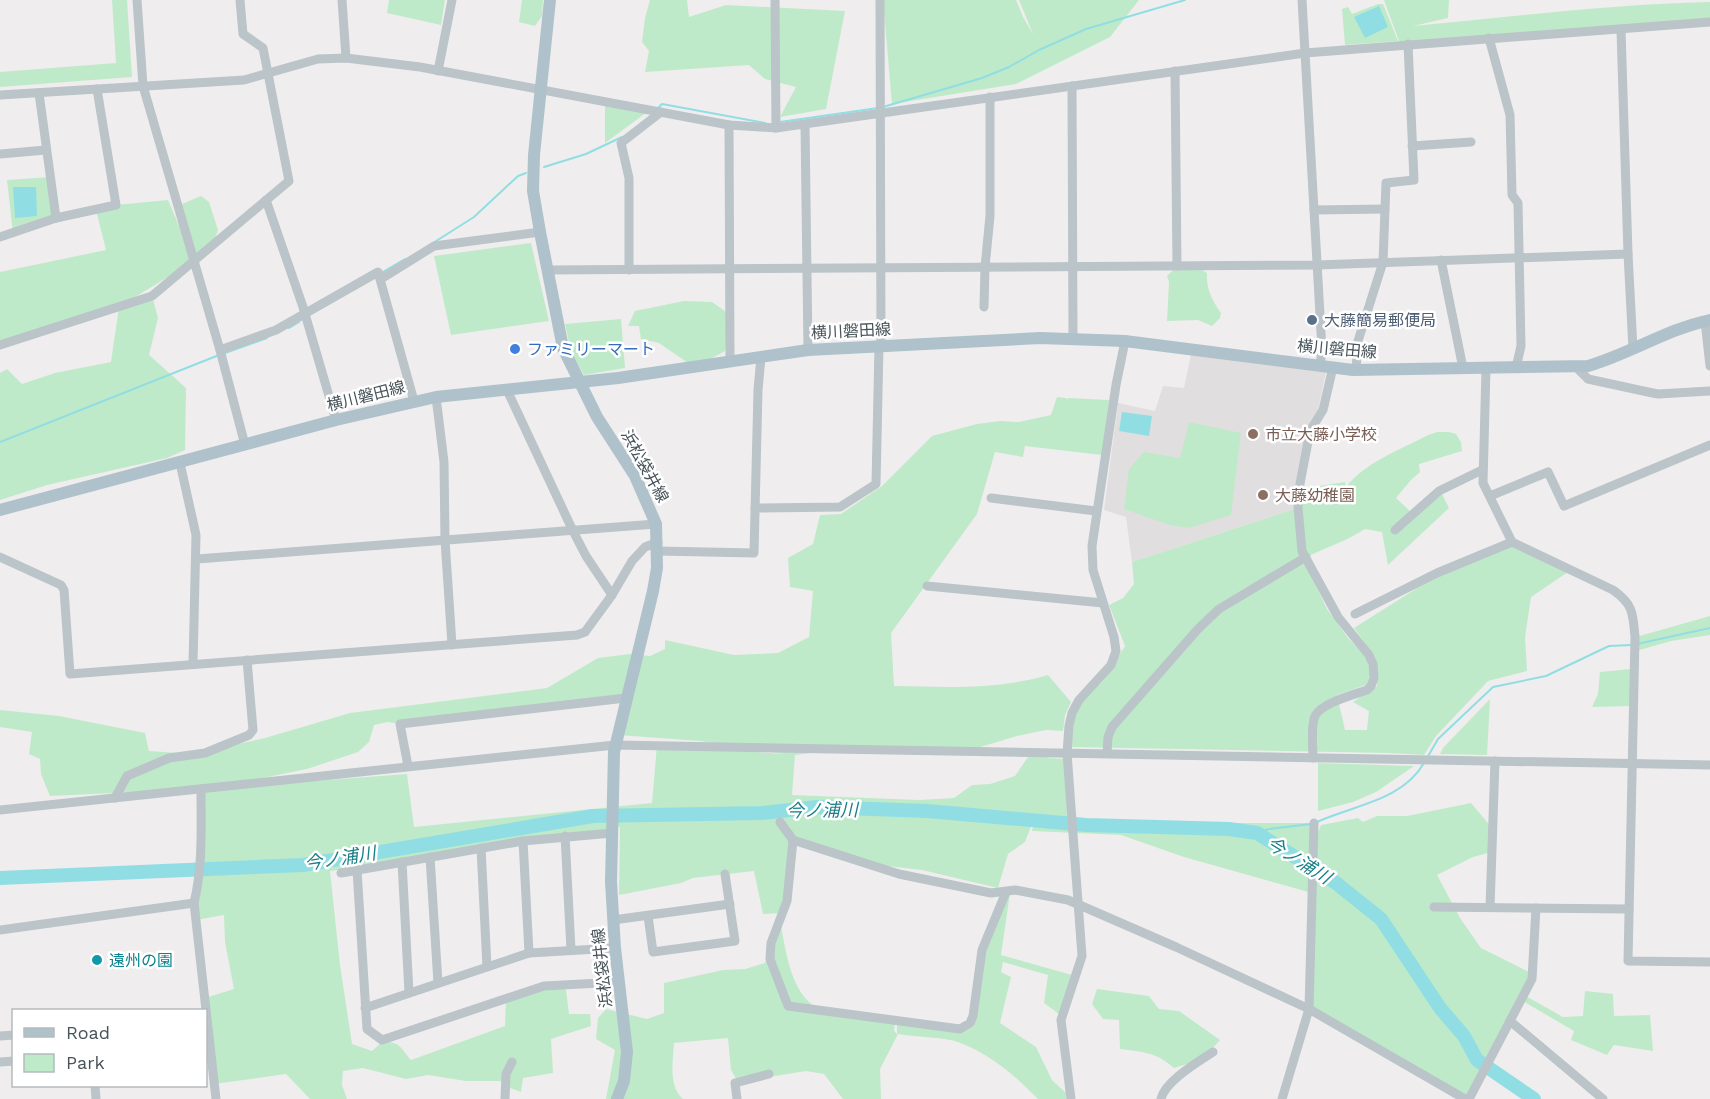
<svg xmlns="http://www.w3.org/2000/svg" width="1710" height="1099" viewBox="0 0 1710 1099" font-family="'Work Sans','Noto Sans JP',sans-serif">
<rect width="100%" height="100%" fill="#f0edee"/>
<path fill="#e1dedf" d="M1191,354l135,18 -28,136 -166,54 -6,-45 -22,-7 14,-107 37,8 8,-25 21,2z"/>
<g fill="#bfeac9" fill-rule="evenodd">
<path d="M112,0h15l5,77 -132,10v-15l116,-9z"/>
<path d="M389,0h56l-4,25 -54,-12z"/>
<path d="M522,0h21l-1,16 -7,10 -16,-4z"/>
<path d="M650,0h37l2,17 37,-12 119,6 -19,98 -46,8 16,-30 -31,-8 -16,-14 -104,7 4,-21 -7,-9 3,-24z"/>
<path d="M883,0h133l7,17 10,17 -14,-34h120l-29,37 -94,47 -124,20z"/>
<path d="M1384,0h65l-1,18 -35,8c99,-9 198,-22 297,-24v19l-310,23z"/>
<path d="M1378,4h5l15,37 -53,4 -3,-36 6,-2 4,7z"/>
<path d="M605,101l45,9 -45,33z"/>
<path d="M50,177l6,41 -43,15 -6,-53z"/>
<path d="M201,196l8,6 9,28 -6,16 -17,9 -13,-51z"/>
<path d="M168,200l26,61 -72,44 30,-9 6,22 -9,37 37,33 -1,62 -18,8 -120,27 -47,15v-127l7,-4 15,15 33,-11 56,-11 8,-55 -119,38v-73l106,-22 -10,-40 20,-5z"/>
<path d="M531,243l18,78 -98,14 -17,-79z"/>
<path d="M1174,269l28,1 5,3c-1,16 5,27 14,40l-1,5 -8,8 -14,-6 -31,1 2,-39 -2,-6z"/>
<path d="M684,301l28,1 13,9 5,14 -5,26 -18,10 -19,2 -29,-20 -18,-4 -2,-13h-11l7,-15z"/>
<path d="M621,319l4,49 -41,7 -13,-23 -6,-28z"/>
<path d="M1057,397l9,1 1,2 1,-2 41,2 -7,55 -77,-9 -2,11 -28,-5 -18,62 -86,119 3,53c52,1 104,4 154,-11l23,27 -6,13 -2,16 -17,-1 -29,6 -50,15 -119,-2 -53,6 -3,40 127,5 35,-2 18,-13 18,-1 25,-8 13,-19 21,-4 -1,5 18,1 1,64h247l-1,21 8,-19 37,-7 5,4 14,-6h30l64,-13 21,25 -4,25 -15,4 -36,18 23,43 21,30 52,26 -9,21 39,22 20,-1 2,-25 28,3 1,22 36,-1 3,36 -39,-6 -7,10 -36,-15 3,-9 -53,-31 -52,99 -160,-90 3,-116 -128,-36 -63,-22 -89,-4 4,-18 -11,29 -17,12 -10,34 -76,-18 -52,-6 -77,-24 -11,73 -19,1 -9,-43 -61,7 -12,5 -62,12 1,-68 -202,32 -88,12 10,94 12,79 20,7 10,-9c18,-1 18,5 29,18l94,-34 1,-28 45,-13 15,5 3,24h21l1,12 -40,13 2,34 -30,5 -2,14 -16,-6 -1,-5h-38l-38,-6 -22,4 -43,-11 -20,3 -1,14 5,14h-37l-24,-25 -72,10 -9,-86 29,-9 -9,-47 -1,-27 -28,5 5,-131 -151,7 -9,-22 -1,-15 -11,-5 3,-22 -32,-5v-17l59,6 86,17 4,18 45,3 71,-16 85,-25 197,-25 51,-30 32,-4 20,2 15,-7v-9l69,15 44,-2 31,-16 4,-46 -23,-4 -2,-29 25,-14 7,-29 21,-1 41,-28 50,-50 45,-12 23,-3 19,1 32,-7zM626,699l-8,36 82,6 85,13 -128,-9 -5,58 -238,24 -7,-53 -198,15 98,-20 51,-17 11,-10 5,-17 14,-3 12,2z"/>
<path d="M1189,422l52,11 -10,82 -42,13 -20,-3 -45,-16 5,-40 15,-17 36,6z"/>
<path d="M1437,432h12l7,2 5,8 1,9 -43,13 1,8 -9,8 -15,18 17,16 29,-20 7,14 -61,57 -6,-33 -17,-3c-20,13 -41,19 -62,30l24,50 21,29 19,19 3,16 -2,11 -31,11 8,35h22l2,-19 -16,-9 24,-16 -2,-29 -21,-29 68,-43 90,-43 59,28 -40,27 -6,40 2,34 -39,10 -52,55 -12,19 -36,-2 -317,-6 5,-42 26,-23 23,-36 -16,-41 14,-7 11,-14 -2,-22 166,-54 1,-19 46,-7 1,5c21,-26 54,-37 82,-52z"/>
<path d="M1710,616v19l-39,6 -35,10v-14z"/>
<path d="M1631,669l-1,37 -38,1 6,-13 2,-22z"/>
<path d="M1490,699l-3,56 -47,-1 3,-6z"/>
<path d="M1318,763l96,3 -38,26 -23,10 -35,9z"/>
<path d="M1010,893l-9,62 71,20 -13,39 -15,-11 4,-28 -45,-13 -2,10 10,5 -11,46 36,24 16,33 14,13v6h-28c-22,-23 -48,-45 -80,-57 -15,-5 -43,-5 -60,-8l-18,35 1,30h-38l-19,-25 -18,-3 -68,11 -7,-12 -3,-32 -54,5c-1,17 -6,43 9,56h-77l9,-49 -19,-11 2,-21 8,-9 41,10 17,-6v-30l59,-13 22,-1 20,-6 15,-42c7,34 10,76 45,92 10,5 56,6 70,8l-1,10 3,3v-13l59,7 21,-2h-12l5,-3 14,-77z"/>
<path d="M1097,989l52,7 10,13 20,2 41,29 -17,19 -29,9c-18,-16 -31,-16 -54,-19l-1,-29 -16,-1 -11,-15z"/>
</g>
<g fill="#90dee3">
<path d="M1379,6l9,21 -23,11 -11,-21z"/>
<path d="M13,187h23l1,29 -22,2z"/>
<path d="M1122,412l30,4 -3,20 -30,-5z"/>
</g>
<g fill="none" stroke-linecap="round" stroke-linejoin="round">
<g stroke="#90dee3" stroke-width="2">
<path d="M883,107l99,-29 27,-11 30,-17 47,-21 99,-29"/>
<path d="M657,109l5,-5 103,19"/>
<path d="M780,122l98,-14"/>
<path d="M544,167l42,-13 36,-17"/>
<path d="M433,243l41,-26 44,-41 8,-3"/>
<path d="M381,273l24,-14"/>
<path d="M289,328l10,-6"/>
<path d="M225,353l42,-15"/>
<path d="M0,442l219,-87"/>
<path d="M1637,644l73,-16"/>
<path d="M1427,758l11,-19 55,-52 53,-11 63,-30 22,-1"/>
<path d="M1317,822c37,-17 85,-21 107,-59"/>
<path d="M1257,833l12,-4 42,-5"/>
</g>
<path stroke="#90dee3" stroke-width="14" d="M0,878l303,-13 290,-49 169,-3 55,-6 110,4 159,14 143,4 28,4 79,50 45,36 59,89 24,28 13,24 57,39"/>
<g stroke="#bac4c9" stroke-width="9">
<path d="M137,0l6,86 77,264 25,95"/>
<path d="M342,0l4,58"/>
<path d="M775,0l1,128"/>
<path d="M880,0l1,346"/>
<path d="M1302,0l20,350 -2,16"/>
<path d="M1621,30l7,224 5,95"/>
<path d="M1489,38l21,77 2,80 6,8 3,143 -5,22"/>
<path d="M438,71l14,-71"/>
<path d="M1175,71l2,195"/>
<path d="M1072,86l1,252"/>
<path d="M0,95l244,-15 74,-21 28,-1 74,9 309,58 47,3 529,-75 405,-31"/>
<path d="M729,125l1,237"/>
<path d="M805,125l3,225"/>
<path d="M1412,146l59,-4"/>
<path d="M0,154l46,-4"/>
<path d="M266,200l37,107 33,113"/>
<path d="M1314,210l71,-1"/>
<path d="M56,218l60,-13 -19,-116"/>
<path d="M0,237l56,-19 -17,-125"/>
<path d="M1441,260l22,108"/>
<path d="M548,270l769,-5 311,-11"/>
<path d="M629,270v-92l-8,-35 40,-31"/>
<path d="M381,279l53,-33 106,-14"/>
<path d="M984,307l1,-40 5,-51v-119"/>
<path d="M1705,321l5,45"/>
<path d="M0,345l152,-49 137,-115 -26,-133 -20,-14 -3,-34"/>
<path d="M220,350l56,-20 102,-58 36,129"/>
<path d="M1575,366l13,13 60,13 10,2 52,-3"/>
<path d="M1486,368l-3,115 29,59 101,48c20,14 20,23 22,47l-7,324 82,1"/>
<path d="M1356,370l2,-29 25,-79 3,-79 28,-3 -6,-136"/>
<path d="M507,390l66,141 13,25 26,39"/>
<path d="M436,397l8,65 1,78 7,105"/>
<path d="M180,463l16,72 -3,129"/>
<path d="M1490,496l58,-24 16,34 146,-61"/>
<path d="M991,498l105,13"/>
<path d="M755,508l85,-1 36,-23 3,-138"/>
<path d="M1395,530l44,-39 43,-21"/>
<path d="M658,551l96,2 4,-163 3,-33"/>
<path d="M0,557l61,28 3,5 6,84 507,-39 8,-3 27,-37 20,-34 13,-14 13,-5"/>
<path d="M197,559l459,-35"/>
<path d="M927,586l176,17"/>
<path d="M1355,614l82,-41 75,-31"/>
<path d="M1107,753l1,-16 4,-10 86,-98 21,-20 87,-52"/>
<path d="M1313,758c0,-12 -2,-27 1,-39 3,-15 39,-24 53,-29l4,-4 3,-8 -1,-14 -4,-9 -31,-38 -36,-66 -4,-43 1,-19 11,-58 13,-21 10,-43"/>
<path d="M408,766l-8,-42 226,-26"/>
<path d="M201,789c0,38 2,77 -7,114l22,196"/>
<path d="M115,798l12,-22 42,-18 36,-5 44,-18 4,-5 -6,-70"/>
<path d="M0,810l615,-65 1095,20"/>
<path d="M780,822l13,18 106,34 92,19 24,-3 53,10 108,47 133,62 156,90"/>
<path d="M565,836l6,114"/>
<path d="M793,840l-6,61 -16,42 -1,16 18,47 172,23 10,-6 3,-7 9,-66 24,-58"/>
<path d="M523,841l6,112"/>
<path d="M481,848l6,119"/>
<path d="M430,857l8,126"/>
<path d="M402,862l7,131"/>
<path d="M357,870l10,159 15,11 162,-54 75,-4"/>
<path d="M341,873l182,-32 89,-8"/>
<path d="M1434,907l195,2"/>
<path d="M1490,907l5,-146"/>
<path d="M648,916l5,36 82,-11 -10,-67"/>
<path d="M613,920l117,-16"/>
<path d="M0,930l194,-27"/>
<path d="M365,1008l164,-55 86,-5"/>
<path d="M1510,1021l93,78"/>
<path d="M0,1036l14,-1"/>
<path d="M0,1062l14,-1"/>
<path d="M95,1086l1,13"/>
<path d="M505,1099l1,-25 6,-12"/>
<path d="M737,1099l-2,-16 34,-9"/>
<path d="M1071,1099l-10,-79 21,-64 -15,-203 2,-27 3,-13 7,-13 32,-35 5,-14 -2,-14 -21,-67 -1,-24 24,-161 9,-44"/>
<path d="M1161,1099c4,-18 37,-37 52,-47"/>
<path d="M1282,1099l27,-90 5,-186"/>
<path d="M1469,1099l63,-120 4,-71"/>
</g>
<g stroke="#afc1ca" stroke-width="12">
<path d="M550,0l-16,155 -1,36 7,41 23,116 34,69 38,59 21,48 1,44 -4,23 -39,161 -3,130 4,66 12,104 -3,29 -7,18"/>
<path d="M0,510l336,-90 100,-23 182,-19 190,-28 232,-12 85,3 228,29 235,-4c42,-12 79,-37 122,-46"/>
</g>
</g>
<circle fill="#5c6f8a" stroke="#fff" stroke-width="2" cx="1312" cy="320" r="6"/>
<circle fill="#3f7fe0" stroke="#fff" stroke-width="2" cx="515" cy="349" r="6"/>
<g fill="#8d6e63" stroke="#fff" stroke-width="2">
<circle cx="1253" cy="434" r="6"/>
<circle cx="1263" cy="495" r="6"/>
</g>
<circle fill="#0f9aa8" stroke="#fff" stroke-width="2" cx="97" cy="960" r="6"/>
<g text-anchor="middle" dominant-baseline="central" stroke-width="5" stroke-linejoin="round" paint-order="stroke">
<g font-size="16" fill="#4e5e75" stroke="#fff" text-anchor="start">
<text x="1324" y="320">大藤簡易郵便局</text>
</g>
<g font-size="16" fill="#475359" stroke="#fff">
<text transform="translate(851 331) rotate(-3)">横川磐田線</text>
<text transform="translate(1337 349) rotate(5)">横川磐田線</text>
<text transform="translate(366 396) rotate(-14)">横川磐田線</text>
<text transform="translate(645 466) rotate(61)">浜松袋井線</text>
<text transform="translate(602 968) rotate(-96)">浜松袋井線</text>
</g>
<g font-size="16" fill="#366cbe" stroke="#fff" text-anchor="start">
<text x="527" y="349">ファミリーマート</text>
</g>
<g font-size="16" fill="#785e54" stroke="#fff" text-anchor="start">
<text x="1265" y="434">市立大藤小学校</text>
<text x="1275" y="495">大藤幼稚園</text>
</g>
<g font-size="16" fill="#0d838f" stroke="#fff" text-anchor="start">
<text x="109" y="960">遠州の園</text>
</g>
<g font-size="18" font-style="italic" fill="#187f85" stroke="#fff">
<text transform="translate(822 810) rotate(-1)">今ノ浦川</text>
<text transform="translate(340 858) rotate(-9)">今ノ浦川</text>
<text transform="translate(1299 860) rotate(32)">今ノ浦川</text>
</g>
</g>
<rect x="12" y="1009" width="195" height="78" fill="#ffffff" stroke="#b5babd" stroke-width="1.5"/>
<rect x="24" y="1028" width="30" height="9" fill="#afc1ca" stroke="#b5babd" stroke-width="1.5"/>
<text x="66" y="1039" font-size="18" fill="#475359">Road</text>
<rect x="24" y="1054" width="30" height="18" fill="#bfeac9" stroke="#b5babd" stroke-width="1.5"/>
<text x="66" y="1069" font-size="18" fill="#475359">Park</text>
</svg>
